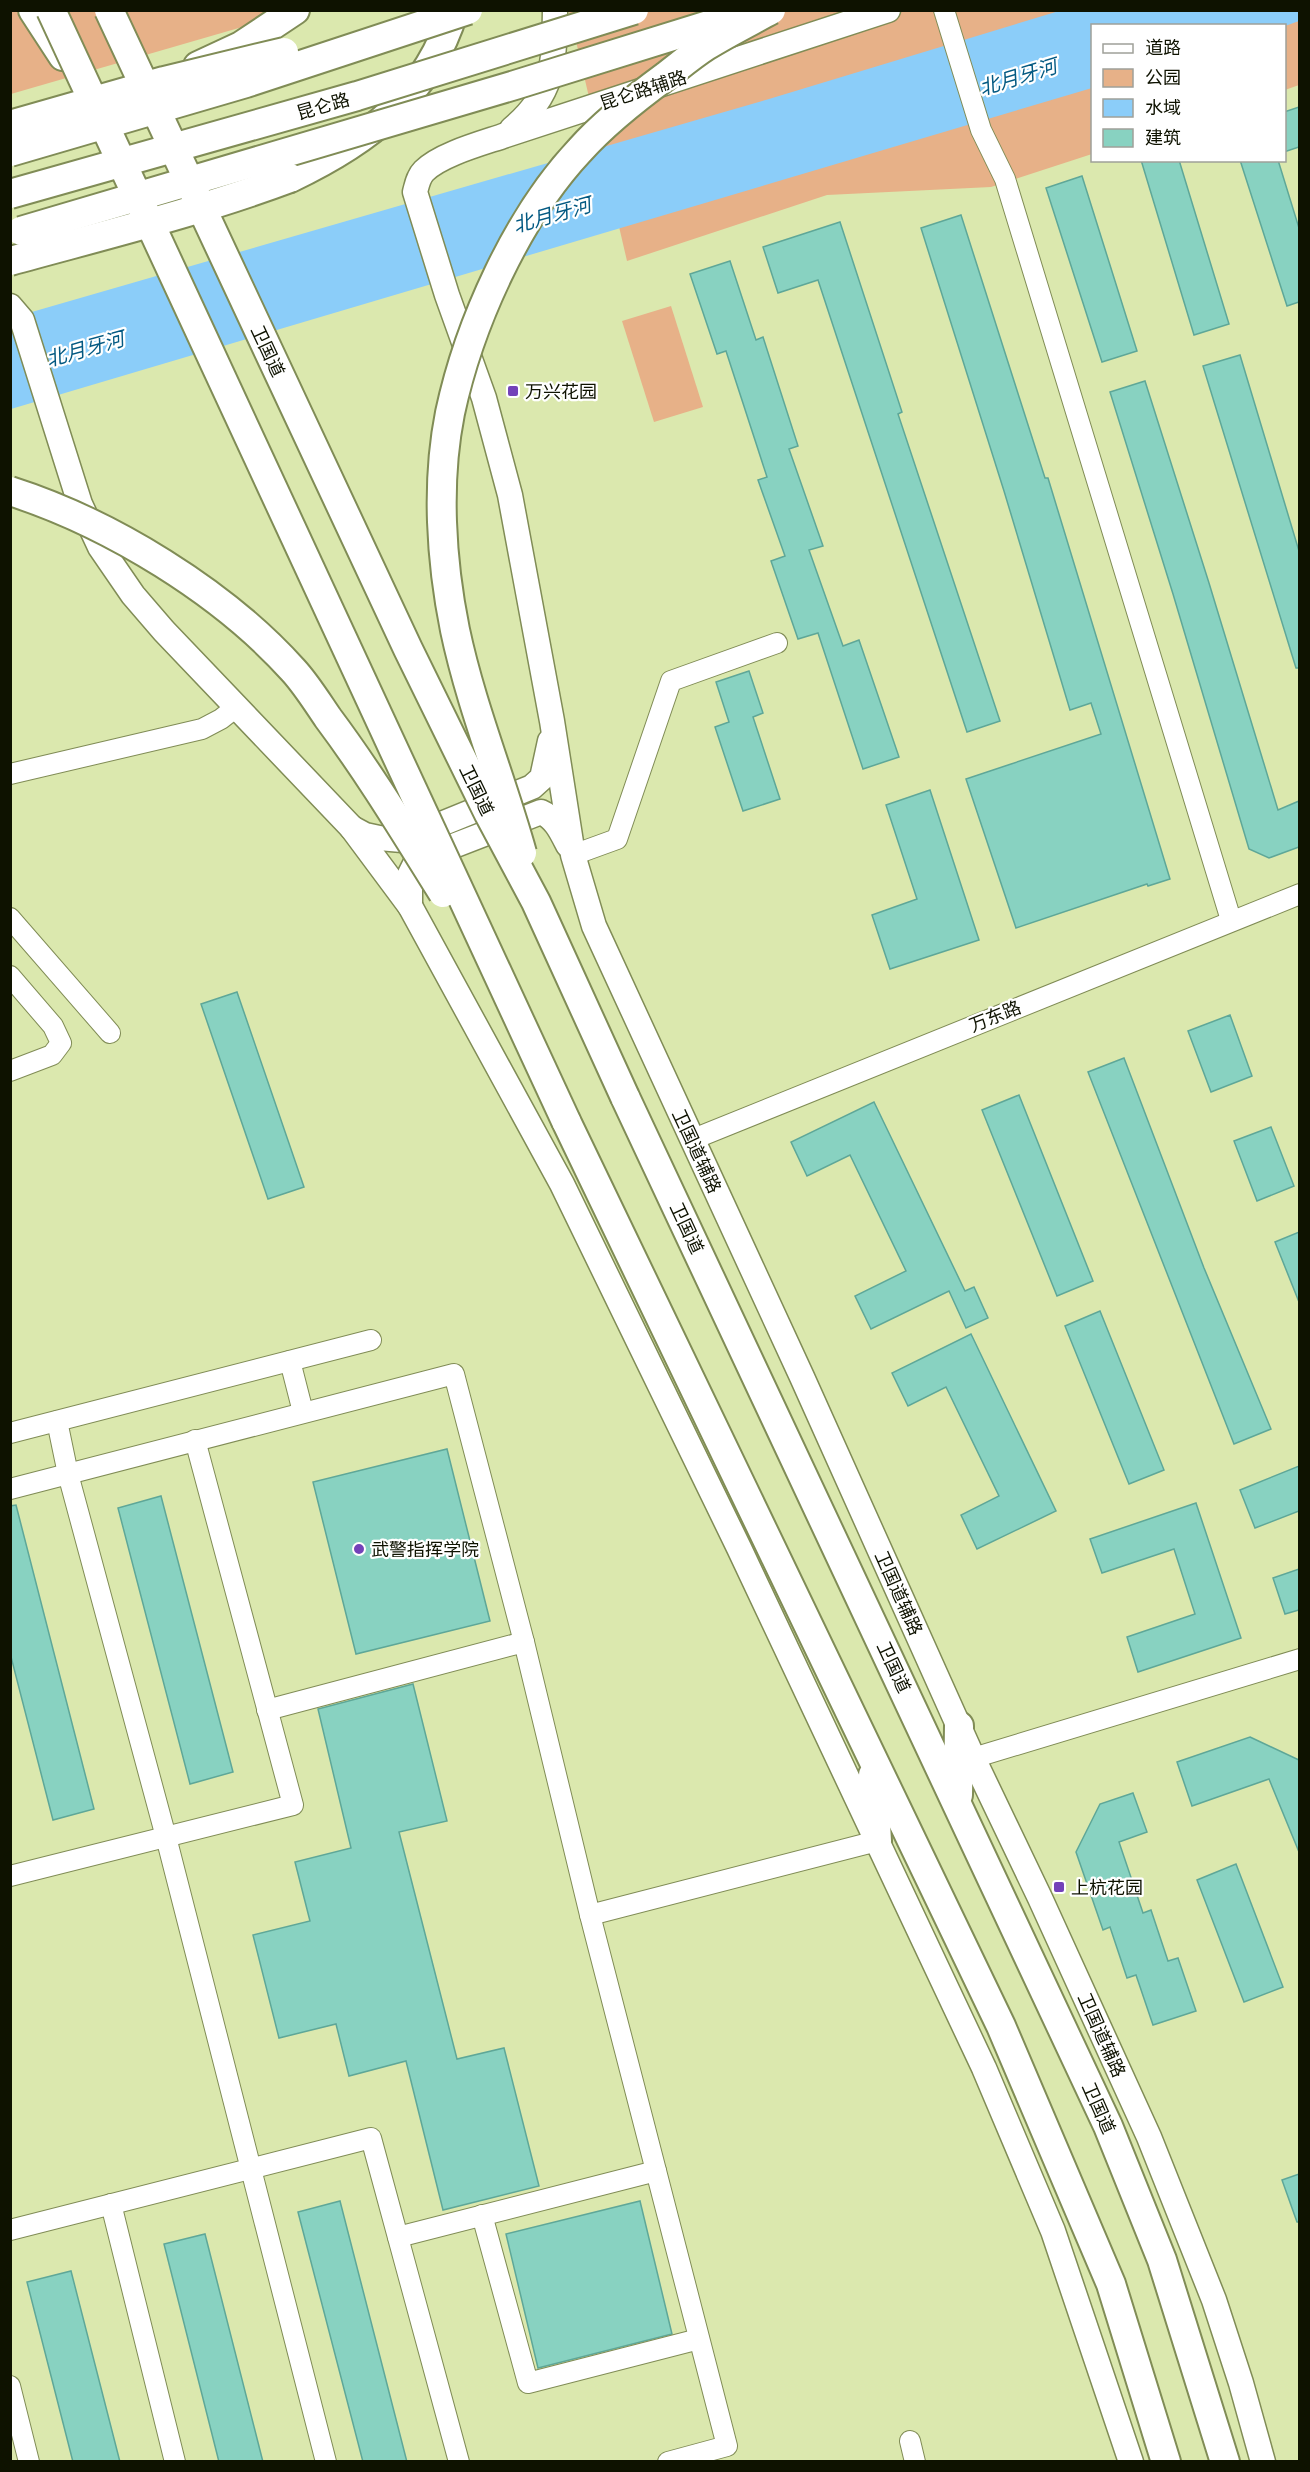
<svg xmlns="http://www.w3.org/2000/svg" width="1310" height="2472" viewBox="0 0 1310 2472" font-family="'PT Sans Narrow','Noto Sans SC',sans-serif">
<rect width="100%" height="100%" fill="#dbe8ae"/>
<g fill="#e7b188">
<path d="M11,11h286l-286,83z"/>
<path d="M569,11h730v74l-14,5 -1,-64h-192v128l-101,33 -164,8 -200,66z"/>
<path d="M671,306l32,101 -49,15 -32,-101z"/>
</g>
<path fill="#8bcdf9" d="M1059,11h240v10l-14,5h-193v62l-1081,321v-91l758,-219z"/>
<g fill="#88d2c1" stroke="#5ea798" stroke-width="1.5">
<path d="M1299,107v40l-15,5v-40z"/>
<path d="M1141,160h38l50,164 -35,11z"/>
<path d="M1240,160h38l21,68v74l-12,4z"/>
<path d="M1082,176l55,175 -35,11 -56,-174z"/>
<path d="M961,215l84,263h3l122,401 -22,7 -1,-2 -131,44 -50,-149 135,-45 -10,-31 -21,7 -66,-219 -83,-263z"/>
<path d="M840,222l62,190 -4,2 102,307 -33,11 -149,-452 -40,13 -15,-46z"/>
<path d="M730,261l26,79 7,-3 35,109 -9,3 34,97 -14,4 34,96 16,-6 40,117 -36,12 -45,-136 -20,6 -27,-78 14,-5 -27,-76 9,-3 -41,-126 -9,3 -27,-80z"/>
<path d="M1240,355l59,196v117h-3l-93,-302z"/>
<path d="M1145,381l64,202 69,227 21,-9v46l-30,11 -20,-9 -76,-255 -63,-202z"/>
<path d="M749,671l14,42 -10,4 27,82 -37,12 -28,-84 14,-5 -13,-40z"/>
<path d="M930,790l49,150 -89,29 -18,-54 45,-16 -31,-94z"/>
<path d="M237,992l67,195 -36,12 -67,-195z"/>
<path d="M1230,1015l22,61 -41,16 -23,-61z"/>
<path d="M1124,1058l80,210 67,161 -37,15 -146,-372z"/>
<path d="M1019,1095l74,186 -36,15 -75,-186z"/>
<path d="M874,1102l91,189 9,-4 14,31 -22,10 -17,-37 -78,38 -16,-33 51,-25 -56,-116 -43,21 -16,-34z"/>
<path d="M1271,1127l23,59 -37,15 -23,-60z"/>
<path d="M1299,1232v70l-24,-60z"/>
<path d="M1100,1311l64,159 -35,14 -64,-158z"/>
<path d="M971,1334l85,177 -79,38 -16,-34 38,-19 -53,-109 -38,19 -16,-33z"/>
<path d="M447,1449l43,172 -134,33 -43,-172z"/>
<path d="M1299,1466v45l-44,17 -15,-38z"/>
<path d="M161,1496l72,276 -43,12 -72,-276z"/>
<path d="M1196,1503l45,135 -103,34 -11,-35 68,-23 -21,-65 -72,24 -12,-34z"/>
<path d="M16,1505l78,304 -41,11 -43,-167v-147z"/>
<path d="M1299,1569v41l-14,4 -12,-36z"/>
<path d="M413,1684l34,137 -48,11 58,227 47,-11 35,138 -96,24 -37,-149 -57,15 -13,-52 -57,14 -26,-103 57,-14 -15,-59 56,-14 -33,-139z"/>
<path d="M1250,1737l49,23v92l-30,-73 -77,27 -15,-44z"/>
<path d="M1133,1793l14,39 -28,10 24,71 8,-3 17,51 10,-3 18,53 -43,14 -17,-50 -9,3 -17,-51 -7,3 -27,-78 24,-48z"/>
<path d="M1236,1864l47,123 -39,15 -47,-122z"/>
<path d="M1299,2174v48h-2l-15,-42z"/>
<path d="M340,2201l67,261h-44l-65,-250z"/>
<path d="M640,2201l32,133 -134,34 -32,-134z"/>
<path d="M205,2234l58,228h-44l-55,-218z"/>
<path d="M71,2271l49,191h-47l-46,-180z"/>
</g>
<g fill="none" stroke-linecap="round" stroke-linejoin="round">
<defs>
<g id="minor">
<path d="M944,10l37,120 24,49 226,741"/>
<path d="M10,774l192,-45 19,-10 14,-11"/>
<path d="M573,855l44,-16 54,-158 106,-38"/>
<path d="M10,918l100,115"/>
<path d="M10,976l43,50 8,17 -9,12 -42,16"/>
<path d="M691,1140l609,-246"/>
<path d="M290,1361l13,51"/>
<path d="M57,1421l11,53 98,363 160,625"/>
<path d="M10,1433l361,-93"/>
<path d="M10,1489l444,-115 70,268 66,273 137,531 -59,16"/>
<path d="M267,1710l257,-68"/>
<path d="M973,1758l327,-99"/>
<path d="M10,1876l283,-71 -98,-365"/>
<path d="M590,1915l287,-74"/>
<path d="M111,2204l64,258"/>
<path d="M482,2215l46,168 171,-44"/>
<path d="M10,2230l361,-92 88,324"/>
<path d="M398,2237l258,-66"/>
<path d="M10,2386l19,76"/>
<path d="M910,2441l5,21"/>
</g>
<g id="major">
<path d="M888,10l-382,125c-23,8 -65,19 -82,36 -6,6 -7,14 -9,21l32,103 37,103 26,97 42,226 21,134 21,71 208,451 171,381 67,140 109,239 65,163 27,83 22,79"/>
<path d="M512,129c43,-36 42,-66 43,-119"/>
<path d="M10,306l12,14 58,184 20,43 33,48 31,36 188,197 58,78 152,278 177,364 245,520 69,163 78,231"/>
<path d="M352,828l13,7 14,3 23,2 130,-53 10,-9 8,-37"/>
<path d="M410,906v-32l7,-14 124,-48c14,6 20,19 27,33"/>
</g>
<g id="highway">
<path d="M33,10l30,46"/>
<path d="M198,66l43,-20 54,-36"/>
<path d="M290,178c78,-37 138,-82 164,-168"/>
<path d="M625,1097l483,1029 54,134 63,202"/>
<path d="M566,1121l435,905 110,258 55,178"/>
<path d="M873,1775l4,66"/>
<path d="M958,1795l1,-69"/>
</g>
</defs>
<use href="#minor" stroke="#808c56" stroke-width="22"/>
<use href="#major" stroke="#808c56" stroke-width="27"/>
<use href="#highway" stroke="#808c56" stroke-width="32"/>
<use href="#minor" stroke="#fff" stroke-width="20"/>
<use href="#major" stroke="#fff" stroke-width="24"/>
<use href="#highway" stroke="#fff" stroke-width="28"/>
<defs>
<g id="highway-bridge">
<path d="M51,10l515,1111"/>
<path d="M109,10l299,639 81,165 47,88 89,195"/>
<path d="M10,125l154,-44 120,-29"/>
<path d="M10,152l236,-69 222,-73"/>
<path d="M10,194l347,-98 277,-86"/>
<path d="M21,231l494,-146 219,-68"/>
<path d="M10,261c94,-26 189,-49 280,-83"/>
<path d="M10,491c100,32 213,101 283,179 13,14 24,32 35,48 42,56 78,116 115,175"/>
<path d="M522,853c-21,-75 -51,-147 -67,-223 -14,-69 -19,-147 -5,-217 19,-89 67,-196 130,-263 25,-28 56,-52 86,-74 13,-10 26,-21 40,-30 21,-13 43,-24 65,-36"/>
</g>
</defs>
<use href="#highway-bridge" stroke="#808c56" stroke-width="32" stroke-linecap="butt"/>
<use href="#highway-bridge" stroke="#fff" stroke-width="28"/>
</g>
<g fill="#7342b9" stroke="#fff" stroke-width="2">
<rect x="507" y="385" width="12" height="12" rx="3"/>
<circle cx="359" cy="1549" r="6"/>
<rect x="1053" y="1881" width="12" height="12" rx="3"/>
</g>
<g text-anchor="middle" dominant-baseline="central" stroke-width="4.5" stroke-linejoin="round" paint-order="stroke">
<g font-size="18" fill="#0e1200" stroke="#fff">
<text transform="translate(643 90) rotate(-18)">昆仑路辅路</text>
<text transform="translate(323 106) rotate(-16)">昆仑路</text>
<text transform="translate(268 351) rotate(65)">卫国道</text>
<text transform="translate(477 790) rotate(64)">卫国道</text>
<text transform="translate(995 1016) rotate(-22)">万东路</text>
<text transform="translate(697 1151) rotate(65)">卫国道辅路</text>
<text transform="translate(687 1228) rotate(65)">卫国道</text>
<text transform="translate(899 1593) rotate(66)">卫国道辅路</text>
<text transform="translate(894 1667) rotate(65)">卫国道</text>
<text transform="translate(1102 2035) rotate(66)">卫国道辅路</text>
<text transform="translate(1099 2108) rotate(66)">卫国道</text>
</g>
<g font-size="18" fill="#0e1200" stroke="#fff" text-anchor="start">
<text x="525" y="391">万兴花园</text>
<text x="371" y="1549">武警指挥学院</text>
<text x="1071" y="1887">上杭花园</text>
</g>
<g font-size="20" font-style="italic" fill="#035982" stroke="#fff">
<text transform="translate(1018 77) rotate(-17)">北月牙河</text>
<text transform="translate(552 215) rotate(-16)">北月牙河</text>
<text transform="translate(85 349) rotate(-16)">北月牙河</text>
</g>
</g>
<rect width="1310" height="2472" fill="none" stroke="#0e1200" stroke-width="24"/>
<rect x="1091" y="24" width="195" height="138" fill="#ffffff" stroke="#9fa099" stroke-width="1.5"/>
<rect x="1103" y="44" width="30" height="9" fill="#ffffff" stroke="#9fa099" stroke-width="1.5"/>
<text x="1145" y="54" font-size="18" fill="#0e1200">道路</text>
<rect x="1103" y="69" width="30" height="18" fill="#e7b188" stroke="#9fa099" stroke-width="1.5"/>
<text x="1145" y="84" font-size="18" fill="#0e1200">公园</text>
<rect x="1103" y="99" width="30" height="18" fill="#8bcdf9" stroke="#9fa099" stroke-width="1.5"/>
<text x="1145" y="114" font-size="18" fill="#0e1200">水域</text>
<rect x="1103" y="129" width="30" height="18" fill="#88d2c1" stroke="#9fa099" stroke-width="1.5"/>
<text x="1145" y="144" font-size="18" fill="#0e1200">建筑</text>
</svg>
